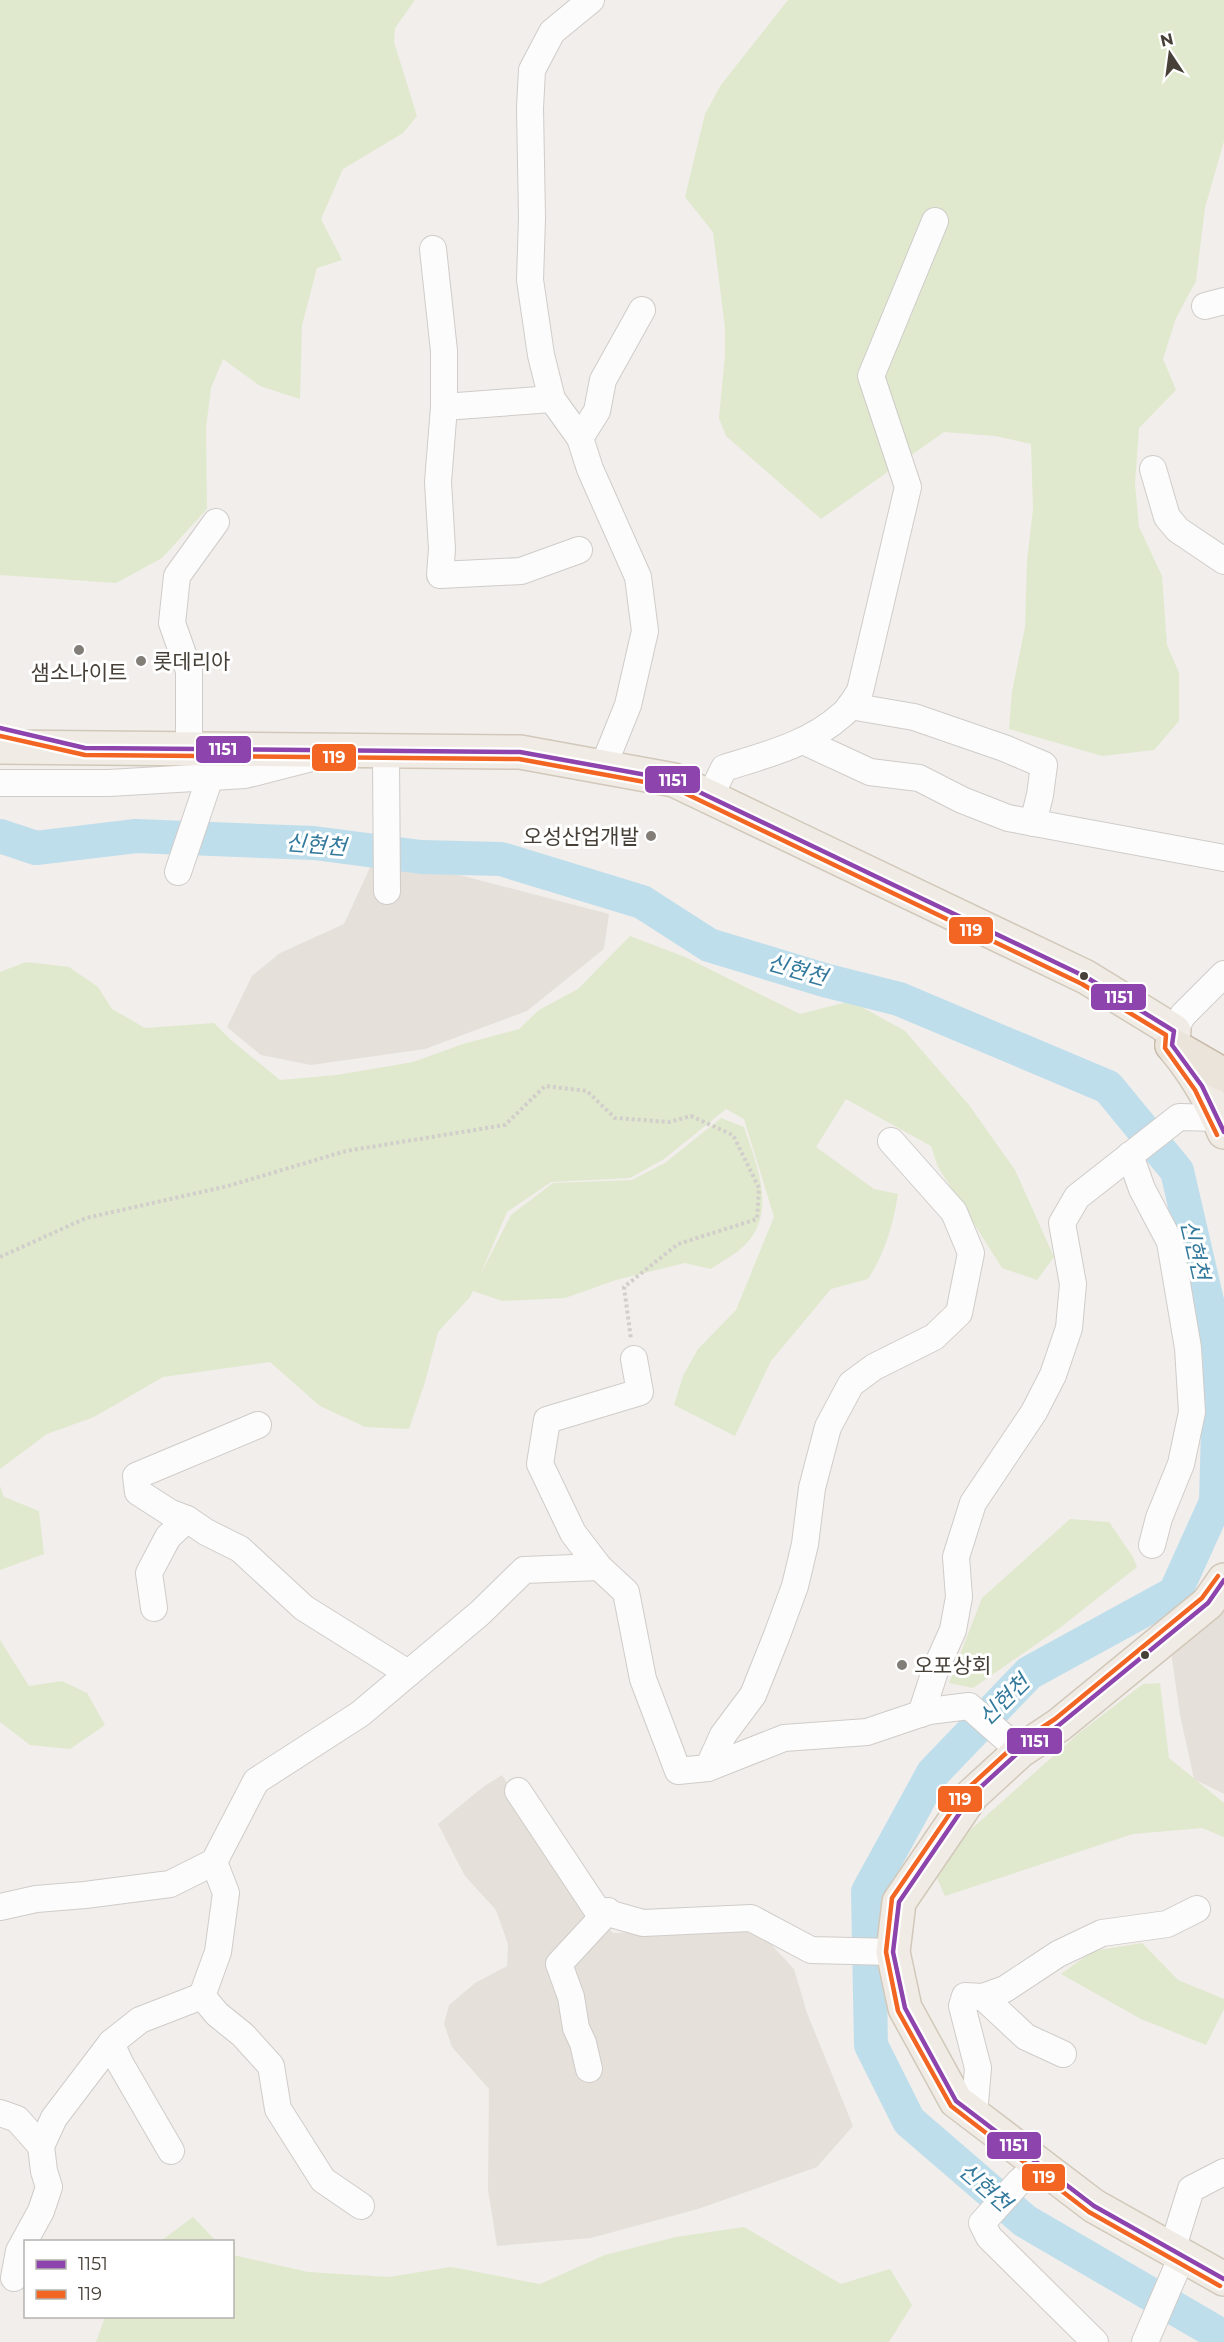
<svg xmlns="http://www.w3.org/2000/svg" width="1224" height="2342" viewBox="0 0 1224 2342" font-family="Montserrat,'Noto Sans KR',sans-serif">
<rect width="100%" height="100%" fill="#f1eeeb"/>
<g fill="#e5e0da">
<path d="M372,863l61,5 176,46 -5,35 -77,62 -102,38 -114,16 -50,-10 -34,-28 25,-51 28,-23 64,-29z"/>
<path d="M1224,1601v193l-30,-15 -14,-64 -9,-63z"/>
<path d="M502,1775l76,121 35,37 126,-4 27,10 28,30 13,44 46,113 -36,41 -119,42 -107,29 -94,8 -9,-56 1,-101 -37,-42 -8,-23 5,-19 26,-22 32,-17 1,-22 -12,-34 -31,-34 -27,-52 45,-37z"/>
</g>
<g fill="#e0e9cd">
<path d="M0,0h415l-20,28 -1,14 23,74 -14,17 -60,36 -22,50 21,41 -25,8 -15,57 -2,74 -40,-13 -37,-27 -12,29 -5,40 1,81 -45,49 -46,25 -116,-8z"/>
<path d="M788,0h436v141l-19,67 -9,73 -20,37 -13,41 13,31 -37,38 -4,55 4,44 23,49 5,69 12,28v48l-25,29 -52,6 -93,-27 3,-37 13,-65 2,-66 6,-52 -2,-65 -36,-8 -51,-4 -123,87 -95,-83 -7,-18 6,-62v-28l-12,-96 -28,-35 20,-83 16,-29z"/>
<path d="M630,936l55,21 115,57 51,-13 54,30 64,74 46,65 39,87 -17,23 -35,-12 -64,-101 -7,-21 -85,-47 -30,48 58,42 24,5c-5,31 -13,59 -30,85l-37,10 -60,72 -36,75 -61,-31 9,-29 15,-27 38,-39 38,-93 -30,-98 -18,-10 -62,50 -34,19 -79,4 -44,30 -27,63 31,-60 42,-32 79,-3 33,-17 56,-45 23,9c12,37 34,84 1,118 -9,9 -23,16 -34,24l-26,-6 -69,17 -51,18 -63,3 -29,-10 -3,6 -32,35 -13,50 -16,47 -44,-2 -45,-21 -50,-44 -107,15 -69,40 -47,17 -47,35v-497l26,-10 43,5 29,20 14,22 33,19 69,-5 17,17 49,40 57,-5 76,-13 50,-18 56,-15 20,-19 39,-21z"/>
<path d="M0,1486l4,11 35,14 5,43 -44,16z"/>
<path d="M1070,1519l39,3 24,35 4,10 -76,60 -88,61 -24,-5 33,-85z"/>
<path d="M0,1640l29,46 33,-5 25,12 18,32 -35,24 -40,-4 -30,-23z"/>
<path d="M1160,1683l9,75 55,45v34l-22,-9 -69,6 -188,62 -8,-18 21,-37 121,-108 64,-49z"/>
<path d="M1142,1943l36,37 46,19v10l-18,36 -65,-26 -80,-45 32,-23z"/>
<path d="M193,2217l23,24h-55z"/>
<path d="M744,2227l97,57 49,-15 22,36 -23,37h-793l9,-25 127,-1 1,-61 75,17 81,5 62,-10 89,17 65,-29 71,-18z"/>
</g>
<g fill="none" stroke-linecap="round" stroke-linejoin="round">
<path stroke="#bfdeec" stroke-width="34" d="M0,836l36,12 100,-12 178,7 107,14 80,2 141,43 67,43 115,35 75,19 209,88 69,84 43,186 -4,145 -41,91 -146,80 -96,100 -65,119 3,153 38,76 116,100 199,116"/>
<defs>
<g id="minor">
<path d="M591,0l-39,32 -20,38 -2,38 2,110 -2,62 11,75 11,44 28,39 10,31 48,108 7,54 -17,74 -25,62"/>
<path d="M433,249l11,102v56l108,-8"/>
<path d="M1205,306l19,-5"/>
<path d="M444,407l-6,75 4,67 -2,26 81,-4 58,-21"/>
<path d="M580,438l17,-27 6,-31 39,-70"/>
<path d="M1153,469l14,48 11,13 46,31"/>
<path d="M850,706l64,11 90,31 40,17 -4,30 -7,28"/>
<path d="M803,741l67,31 49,6 43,22 46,18 216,40"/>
<path d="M189,749v-78l-17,-48 5,-47 39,-54"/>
<path d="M386,758l1,133"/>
<path d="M0,783h109l136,-8 67,-17"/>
<path d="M710,797l14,-29c42,-13 86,-24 119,-54 7,-6 12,-15 17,-23l48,-204 -37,-111 64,-155"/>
<path d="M178,872l32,-95"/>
<path d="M1174,1031l9,-16 41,-41"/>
<path d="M1130,1155l12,34 28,53 18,106 4,64 -11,52 -22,54 -7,27"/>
<path d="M187,1519l-18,-7 -31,-20 -2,-16 122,-51"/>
<path d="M599,1567l-26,-34 -33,-69 7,-44 93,-28 -6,-33"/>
<path d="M154,1608l-5,-35 19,-36 19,-18 19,13 34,17 64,59 104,65"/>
<path d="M921,1714l15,-46 17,-38 6,-33 -3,-40 17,-54 61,-91 19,-37 16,-47 4,-44 -11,-61 15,-26 102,-80 40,1"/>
<path d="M708,1768l15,-33 30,-40 24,-60 18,-49 10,-42 7,-56 16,-61 23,-43 23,-17 60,-30 25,-24 12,-60 -17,-41 -63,-71"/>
<path d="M518,1791l79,119 46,13 108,-5 60,32 82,2"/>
<path d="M214,1862l12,31 -8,59 -16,44 15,18 26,21 28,31 7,43 45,71 38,26"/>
<path d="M0,1907l36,-8 49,-4 85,-11 44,-22 42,-81 104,-67 120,-101 44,-43 75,-3 27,25 17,87 35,92 30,-3 76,-30 83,-6 62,-21 40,-5 51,45"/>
<path d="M983,1997l43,40 37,17"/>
<path d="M589,2069l-6,-26 -7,-15 -5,-31 -12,-33 49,-53"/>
<path d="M0,2113l17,6 24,27"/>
<path d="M974,2115l4,-47 -16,-62 3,-10 18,1 22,-8 53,-35 44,-21 65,-9 30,-15"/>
<path d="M171,2151l-51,-88 -9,-20 29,-23 62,-24"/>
<path d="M1039,2164l-21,19 -36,40 7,14 106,105"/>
<path d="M1172,2250l19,-61 33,-17"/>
<path d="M14,2278l5,-27 22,-40 8,-24 -5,-16 -3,-25 13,-28 57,-75"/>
<path d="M1145,2342l31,-72 8,-13"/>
</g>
<g id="major">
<path d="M0,747l520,5 154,28 412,197 88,54 -2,14c23,27 39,54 52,87"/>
<path d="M1224,1580l-16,23 -149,122 -39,26 -48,44 -73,107 -6,50 12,56 51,93 138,105 130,73"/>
</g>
<path id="highway" d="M1172,1045l52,30"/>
</defs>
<use href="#minor" stroke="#cfccc9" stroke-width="28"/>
<use href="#major" stroke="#d2c8ba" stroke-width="36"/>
<use href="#highway" stroke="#c7b9a8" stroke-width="36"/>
<path stroke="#d1cecb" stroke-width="4" stroke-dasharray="3 3" stroke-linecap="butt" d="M0,1257l86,-39 142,-32 118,-35 159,-26 40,-39 42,5 28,27 55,4 21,-6 42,19 26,53 -2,31 -79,25 -54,43 7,52"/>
<use href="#minor" stroke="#fdfcfc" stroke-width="26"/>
<use href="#major" stroke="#f0ece5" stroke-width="33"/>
<use href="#highway" stroke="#ebe4db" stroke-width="33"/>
<defs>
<g id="bus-1">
<path d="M0,728l85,20 435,4 154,28 412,197 88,54 -2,14 30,41 22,46"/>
<path d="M1224,1580l-16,23 -149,122 -39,26 -48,44 -73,107 -6,50 12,56 51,93 138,105 130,73"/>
</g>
<g id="bus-2">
<path d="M0,736l85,19 434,4 153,28 410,197 84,51 -1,13 30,42 22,45"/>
<path d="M1218,1576l-16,22 -147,121 -40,26 -49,45 -74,108 -6,54 12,59 53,95 138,106 131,74"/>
</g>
</defs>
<use href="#bus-1" stroke="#fff" stroke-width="9"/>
<use href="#bus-2" stroke="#fff" stroke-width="9"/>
<use href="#bus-1" stroke="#8e44ad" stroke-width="4.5"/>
<use href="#bus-2" stroke="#f26522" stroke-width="4.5"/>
</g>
<g fill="#827d77" stroke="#fff" stroke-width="2">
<circle cx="79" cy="650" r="6"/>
<circle cx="141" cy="661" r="6"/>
<circle cx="651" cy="836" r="6"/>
<circle cx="902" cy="1665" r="6"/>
</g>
<g fill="#474038" stroke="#fff" stroke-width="2">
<circle cx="1084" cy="976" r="5"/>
<circle cx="1145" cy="1655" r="5"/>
</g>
<g text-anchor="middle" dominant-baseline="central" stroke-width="6" stroke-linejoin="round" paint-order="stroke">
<g font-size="21" fill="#474038" stroke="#fff" text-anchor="start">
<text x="153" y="661">롯데리아</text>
<text x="79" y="672" text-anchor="middle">샘소나이트</text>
<text x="639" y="836" text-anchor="end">오성산업개발</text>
<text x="914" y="1665">오포상회</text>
</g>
<g font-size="22" font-style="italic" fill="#33799c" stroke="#fff">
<text transform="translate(316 845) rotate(5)">신현천</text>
<text transform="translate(797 970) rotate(16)">신현천</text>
<text transform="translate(1195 1250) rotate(77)">신현천</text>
<text transform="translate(1004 1700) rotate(-45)">신현천</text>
<text transform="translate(985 2187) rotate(41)">신현천</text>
</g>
</g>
<g stroke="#fff" stroke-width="2">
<rect x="195" y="735" width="57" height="29" rx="6" fill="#8e44ad"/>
<rect x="311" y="743" width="46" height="29" rx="6" fill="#f26522"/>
<rect x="644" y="765" width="57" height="29" rx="6" fill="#8e44ad"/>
<rect x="948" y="916" width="46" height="29" rx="6" fill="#f26522"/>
<rect x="1090" y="983" width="57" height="28" rx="6" fill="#8e44ad"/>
<rect x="1006" y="1727" width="57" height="28" rx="6" fill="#8e44ad"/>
<rect x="937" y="1785" width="46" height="28" rx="6" fill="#f26522"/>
<rect x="986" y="2131" width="56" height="29" rx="6" fill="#8e44ad"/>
<rect x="1021" y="2163" width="45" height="29" rx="6" fill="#f26522"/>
</g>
<g font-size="16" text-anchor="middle" font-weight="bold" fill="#fff">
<text x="223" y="755">1151</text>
<text x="334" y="763">119</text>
<text x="673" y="786">1151</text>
<text x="971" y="936">119</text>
<text x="1119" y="1003">1151</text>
<text x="1035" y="1747">1151</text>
<text x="960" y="1805">119</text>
<text x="1014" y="2151">1151</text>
<text x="1044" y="2183">119</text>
</g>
<rect x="24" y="2240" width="210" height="78" fill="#ffffff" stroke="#b5b3af" stroke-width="1.5"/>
<rect x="36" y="2260" width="30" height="9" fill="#8e44ad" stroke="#b5b3af" stroke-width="1.5"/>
<text x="78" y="2270" font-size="18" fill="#474038">1151</text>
<rect x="36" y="2290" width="30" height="9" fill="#f26522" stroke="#b5b3af" stroke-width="1.5"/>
<text x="78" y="2300" font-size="18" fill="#474038">119</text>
<g transform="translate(1170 54) rotate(347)" stroke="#ffffff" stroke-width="4.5" paint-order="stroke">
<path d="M0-4.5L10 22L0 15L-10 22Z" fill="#474038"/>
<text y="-9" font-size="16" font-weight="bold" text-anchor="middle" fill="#474038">N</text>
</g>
</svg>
